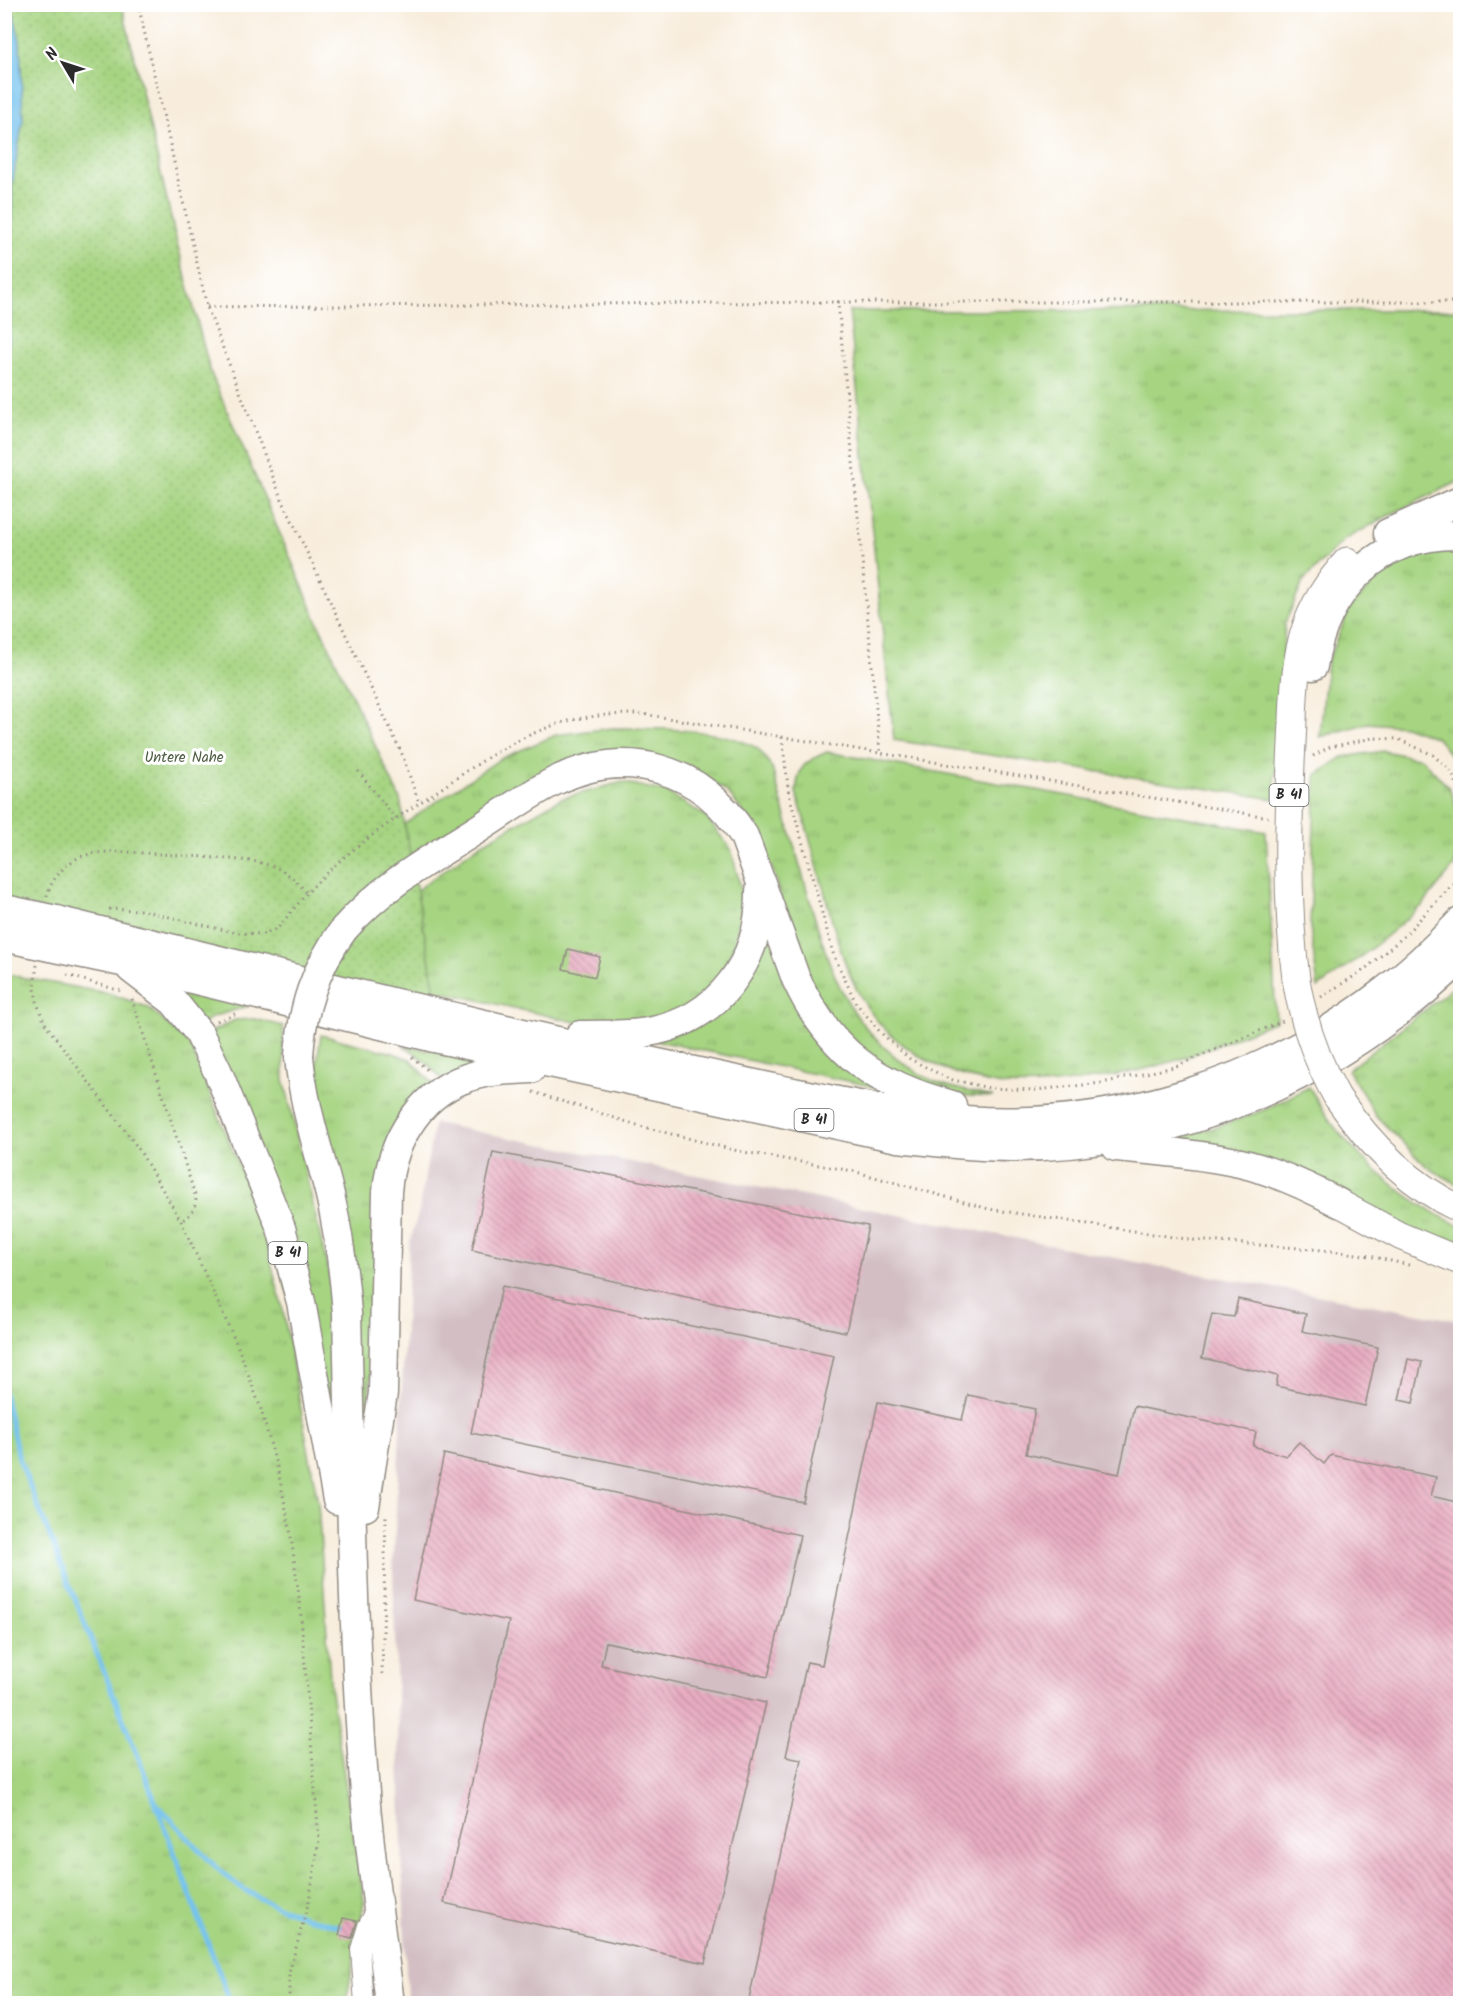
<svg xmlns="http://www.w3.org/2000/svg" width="1465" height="2008" viewBox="0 0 1465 2008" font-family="Kalam,sans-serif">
<defs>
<pattern id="grass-tufts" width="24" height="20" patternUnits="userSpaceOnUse" patternTransform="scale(1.5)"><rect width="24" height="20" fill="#a6d481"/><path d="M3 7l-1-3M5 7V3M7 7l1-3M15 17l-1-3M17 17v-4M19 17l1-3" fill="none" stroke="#8fb670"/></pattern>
<pattern id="park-dots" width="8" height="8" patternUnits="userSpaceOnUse" patternTransform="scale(1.5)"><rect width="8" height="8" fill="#a6d481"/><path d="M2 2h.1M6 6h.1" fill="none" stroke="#8fb670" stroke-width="1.8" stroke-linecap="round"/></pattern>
<pattern id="building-back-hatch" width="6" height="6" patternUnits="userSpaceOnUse" patternTransform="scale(1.5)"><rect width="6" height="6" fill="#e9adc2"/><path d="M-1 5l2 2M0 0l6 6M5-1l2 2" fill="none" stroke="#bd8d9e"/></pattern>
</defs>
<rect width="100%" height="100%" fill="#fff"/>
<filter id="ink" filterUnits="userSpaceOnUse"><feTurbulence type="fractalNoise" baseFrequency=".0167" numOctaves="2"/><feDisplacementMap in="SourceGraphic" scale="12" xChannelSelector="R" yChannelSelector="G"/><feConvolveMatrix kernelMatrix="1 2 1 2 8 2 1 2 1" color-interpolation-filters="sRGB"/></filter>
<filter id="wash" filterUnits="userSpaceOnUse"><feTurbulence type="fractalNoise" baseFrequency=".008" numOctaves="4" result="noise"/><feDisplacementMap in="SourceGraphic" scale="24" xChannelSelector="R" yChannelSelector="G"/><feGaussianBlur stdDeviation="1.35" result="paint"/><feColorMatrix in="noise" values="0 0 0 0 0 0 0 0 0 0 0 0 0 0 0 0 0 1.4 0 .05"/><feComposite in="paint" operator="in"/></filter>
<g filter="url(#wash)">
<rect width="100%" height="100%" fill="#f8eddc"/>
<path fill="#d2bec3" d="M434,1123l738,146 288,52v682l-1053,1 -14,-432 16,-327 10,-34z"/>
<g fill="url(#grass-tufts)" stroke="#688056" stroke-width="1.5">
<path d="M1460,310v171l-69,33 -47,26 -40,40 -19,43 -11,176 -380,-59 -45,-429z"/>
<path d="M1431,550l29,2v215l-23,-29 -33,-12 -36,-3 -48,14 7,-75 23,-54 40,-42z"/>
<path d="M612,728c37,0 116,0 146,21 6,5 10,13 14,19 11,40 23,80 34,119 22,77 37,138 109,184 22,15 52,20 78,26l-44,-2 -89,-40 -32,-35 -42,-97 -12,-50 -22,-50 -25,-31 -37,-26 -48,-14 -99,23 -106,63 -71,47 10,-40 54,-39 70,-47 56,-24z"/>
<path d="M1384,751l38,8 28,30 10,28v25l-5,23 -33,41 -55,46 -49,36 -8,-61 6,-152 27,-18z"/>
<path d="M827,752l439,80 10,189c-34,13 -67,29 -102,40 -45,14 -137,31 -183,22 -52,-11 -102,-37 -129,-84 -18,-31 -26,-64 -35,-98 -10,-36 -20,-73 -31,-109 2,-26 8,-30 31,-40z"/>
<path d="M622,782l44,10 38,23 27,34 12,48 -8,46 -17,37 -33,29 -41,15 -64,-1 -239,-54 62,-69 78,-56 79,-45z"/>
<path d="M768,916l107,171 -222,-47 30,-9z"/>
<path d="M4,974l107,20 36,13 42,36 71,175 23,92 35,193 13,189 33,209 -17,97 1,5h-343z"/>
<path d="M158,982l90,24 -36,11 -8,6z"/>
<path d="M1460,982v204l-33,-19 -50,-50 -29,-47z"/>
<path d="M255,1019l28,7 1,53 46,200 4,65 2,114 -125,-426 24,-12z"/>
<path d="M321,1035l72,18 17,6 24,26 -17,15 -40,216 -17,166 -26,-317 -14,-66 -3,-37z"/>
<path d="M402,1045l96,19 -57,15c-11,-15 -22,-25 -39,-34z"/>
<path d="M1309,1087c9,14 17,30 28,43 33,40 76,75 123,96v26l-299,-110 56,-15 47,-17z"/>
</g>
<path fill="url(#park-dots)" stroke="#688056" stroke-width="1.5" d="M5,5h117l53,230 35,136 109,254 81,174 37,203 -432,-101z"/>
<path fill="#74c2ee" stroke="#50768c" stroke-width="1.5" d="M11,4l9,37 3,78 -11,66 -1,114 -2,43 -4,17 -1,-354z"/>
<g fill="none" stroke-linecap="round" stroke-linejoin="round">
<g stroke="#74c2ee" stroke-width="5">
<path d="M4,1393l15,66 122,305 90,240"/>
<path d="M157,1804c23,25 45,51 70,73 29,25 78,41 114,50"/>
</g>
</g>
<g id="blocks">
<g fill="url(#building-back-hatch)">
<path d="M568,949l32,8 -5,20 -32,-8z"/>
<path d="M493,1152l375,74 -22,106 -374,-82z"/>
<path d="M502,1286l332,70 -31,146 -332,-69z"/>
<path d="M1238,1299l68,15 -4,17 76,16 -13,59 -89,-20 2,-10 -76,-18 10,-44 22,3z"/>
<path d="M1408,1359l14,3 -9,41 -14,-3z"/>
<path d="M968,1395l67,14 -9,45 93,20 15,-68 122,26 -3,14 33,10 13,-14 25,22 7,-9 105,22 -5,19 30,7v501h-713l53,-245 -15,-3 21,-94 15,3 56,-263 84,18z"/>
<path d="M444,1454l356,81 -32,142 -162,-35 -5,23 165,38 -61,260 -261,-60 65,-282 -96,-21z"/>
<path d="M343,1918l14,3 -5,17 -13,-3z"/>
</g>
</g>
</g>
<g filter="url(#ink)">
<use href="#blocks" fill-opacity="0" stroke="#928c84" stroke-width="1.5"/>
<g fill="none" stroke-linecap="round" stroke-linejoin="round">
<defs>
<path id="minor" d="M364,2004l-4,-55 7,-23 10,-18"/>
<g id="primary">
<path d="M1296,979c-10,-78 -8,-157 -4,-236 2,-37 1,-77 13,-113 8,-26 23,-48 42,-69"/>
<path d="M1337,1097c32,47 72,88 123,112"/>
<path d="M1339,1203l61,33 60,25"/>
</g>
<g id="trunk">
<path d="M1388,533l72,-32"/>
<path d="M1313,666c12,-77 67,-133 147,-131"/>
<path d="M56,920c183,45 366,91 550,132 71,15 141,31 212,45 48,10 97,19 147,23 148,11 301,-38 418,-128 28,-21 53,-45 77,-70"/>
<path d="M344,929c36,-41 80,-66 126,-95 28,-17 55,-38 85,-53 71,-36 148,-13 189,55l52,143c34,73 80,106 156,126"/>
<path d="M50,947l72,15 308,75 468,101c37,4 75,9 113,9 169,-1 328,-71 449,-188"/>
<path d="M131,969l43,33 25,31 19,39 63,156 20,74 36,198"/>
<path d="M580,1035c22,-1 46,1 68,-3 71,-12 113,-72 112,-141"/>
<path d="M299,1056c4,48 19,92 31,139 9,39 14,79 17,118 4,164 5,328 19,492 6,66 16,132 24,199"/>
<path d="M1116,1147c41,4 83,7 124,16 35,8 67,23 99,40"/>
<path d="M365,1507l18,-114 4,-201c4,-53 35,-103 89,-117 18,-5 37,-5 55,-6"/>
</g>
</defs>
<use href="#minor" stroke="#928c84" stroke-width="20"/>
<use href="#primary" stroke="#928c84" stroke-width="29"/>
<use href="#trunk" stroke="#928c84" stroke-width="31"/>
<g stroke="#928c84" stroke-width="3" stroke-dasharray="1.5 4.5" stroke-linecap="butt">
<path d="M138,4l69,303 73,188 122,259 17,49"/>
<path d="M838,302h622"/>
<path d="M207,307l631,-5 42,449"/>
<path d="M782,737l7,57 45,162 22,47 25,30 29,26 39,20 40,9 47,2 66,-7 72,-16 109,-46"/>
<path d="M1313,756l17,-9 43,-9 25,1 35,16 17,15 10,20"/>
<path d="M358,771l38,48"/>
<path d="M47,896c3,-17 22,-37 39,-41 24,-6 50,-2 74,-1 30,2 61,4 92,7 26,5 37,11 55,32 36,-40 81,-70 126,-99 41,-28 80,-56 128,-71 27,-8 55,-9 82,-9l625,103"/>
<path d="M109,909l31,1 97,23 26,1 15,-6 29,-35"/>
<path d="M37,965c-4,25 -2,37 9,60l92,123 43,73 57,126 22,59 18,65 12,58 10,75 19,236 -10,61 -20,72v31"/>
<path d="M67,975l57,17"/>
<path d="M1321,997l43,-27 38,-32 54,-57 4,-12"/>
<path d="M132,999l64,199c-1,12 -4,16 -15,23"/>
<path d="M217,1021l18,-7"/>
<path d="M412,1057l18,15"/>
<path d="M533,1092l107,34 98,25 115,20 136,38 204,31 120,9 52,6 48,11"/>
<path d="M382,1674l4,-158"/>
</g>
<use href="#minor" stroke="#fff" stroke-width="18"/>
<use href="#primary" stroke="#fff" stroke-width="27"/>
<use href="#trunk" stroke="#fff" stroke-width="28"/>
<defs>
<path id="primary-bridge" d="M1296,979c7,43 20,81 41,118"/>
<g id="trunk-bridge">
<path d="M4,909l52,11"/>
<path d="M4,937l46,10"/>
<path d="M299,1056c3,-48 16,-88 45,-127"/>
</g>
</defs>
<use href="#primary-bridge" stroke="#928c84" stroke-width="29" stroke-linecap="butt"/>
<use href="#trunk-bridge" stroke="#928c84" stroke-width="31" stroke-linecap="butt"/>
<use href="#primary-bridge" stroke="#fff" stroke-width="27"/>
<use href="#trunk-bridge" stroke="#fff" stroke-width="28"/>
</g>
</g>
<g text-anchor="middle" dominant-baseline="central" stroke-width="6" stroke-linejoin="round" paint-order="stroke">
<g fill="#fff" stroke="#6b6b6b" stroke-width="1.5">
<rect x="1269.5" y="784" width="39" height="22" rx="4.5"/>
<rect x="794.5" y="1109" width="39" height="22" rx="4.5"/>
<rect x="268.5" y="1242" width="39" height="22" rx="4.5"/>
</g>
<g font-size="14" font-weight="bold" fill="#2b2b2b">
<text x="1289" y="795">B 41</text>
<text x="814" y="1120">B 41</text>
<text x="288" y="1253">B 41</text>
</g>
<g font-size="15" fill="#505e45" stroke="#fff">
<text x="184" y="758">Untere Nahe</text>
</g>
</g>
<rect width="1465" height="2008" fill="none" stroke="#fff" stroke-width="24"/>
<g transform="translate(63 63) rotate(309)" stroke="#ffffff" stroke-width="4.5" paint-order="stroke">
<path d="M0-4.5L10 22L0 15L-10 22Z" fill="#2b2b2b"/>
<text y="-9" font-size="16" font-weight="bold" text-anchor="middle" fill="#2b2b2b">N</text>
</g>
</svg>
